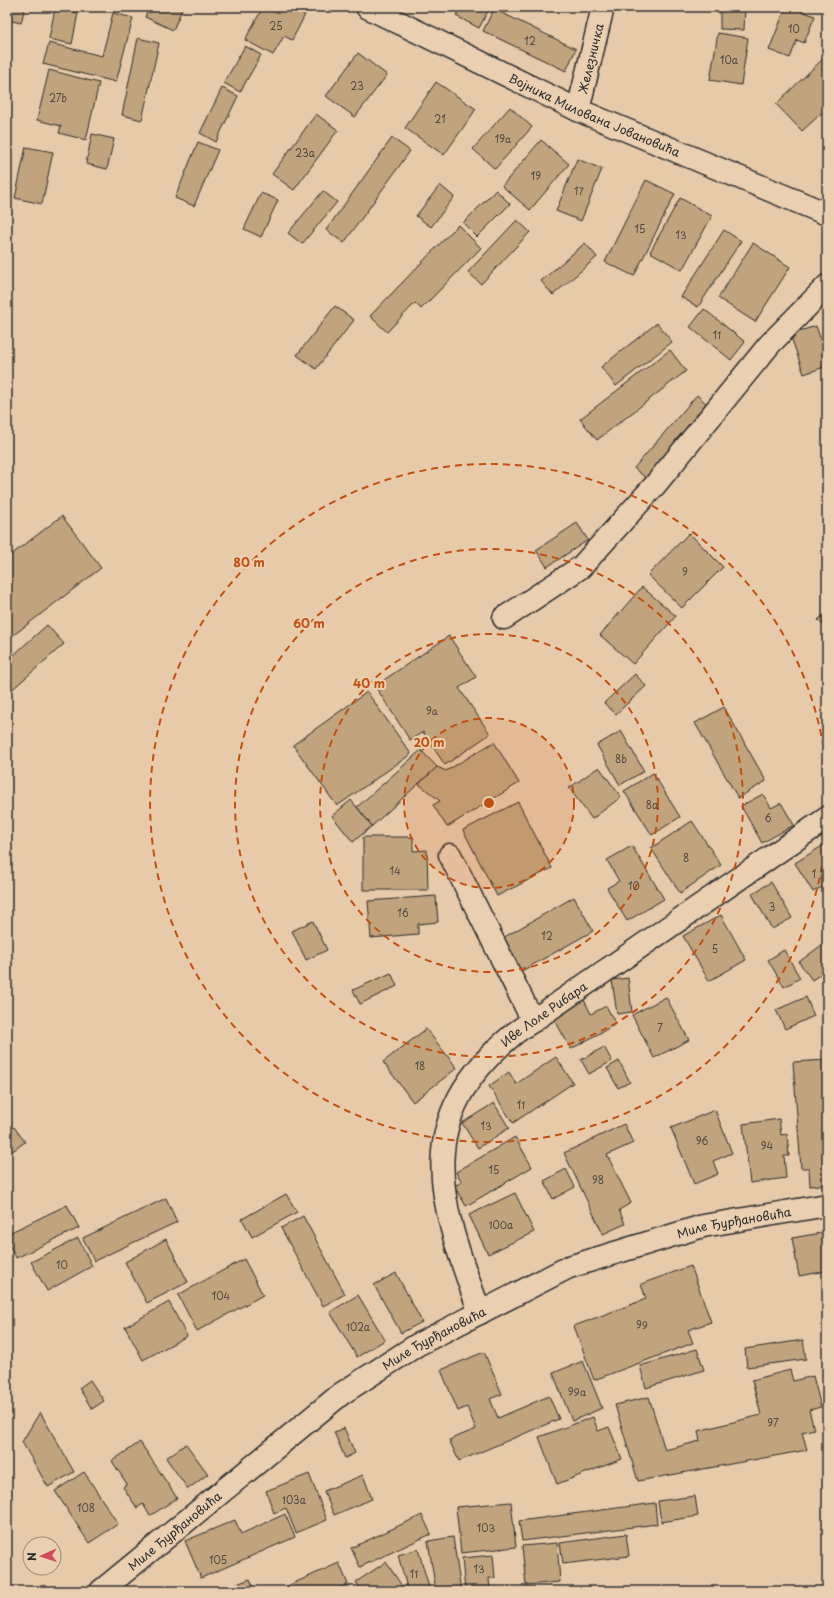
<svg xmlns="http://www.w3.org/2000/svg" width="834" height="1598" viewBox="0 0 834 1598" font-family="'Playpen Sans',sans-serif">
<rect width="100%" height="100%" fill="#e6caa9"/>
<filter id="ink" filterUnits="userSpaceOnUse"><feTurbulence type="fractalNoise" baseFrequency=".025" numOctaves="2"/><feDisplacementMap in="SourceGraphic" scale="8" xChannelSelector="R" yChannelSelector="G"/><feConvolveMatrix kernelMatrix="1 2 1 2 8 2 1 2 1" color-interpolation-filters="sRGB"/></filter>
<g filter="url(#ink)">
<g fill="#c1a47d" stroke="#2b2b2b">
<path d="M7,7h18l-4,16 -14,-3z"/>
<path d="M149,7h34l-10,23 -28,-13z"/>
<path d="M263,7h28l14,8 -13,25 -8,-4 -11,19 -28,-15z"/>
<path d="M460,7h30l-11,21 -23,-12z"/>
<path d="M720,7h25l-1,23 -24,-1z"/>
<path d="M786,7h5l24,9 -11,27 -7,-3 -7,18 -21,-8z"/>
<path d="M55,8l23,5 -6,31 -23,-5z"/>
<path d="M494,9l82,40 -10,22 -83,-40z"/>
<path d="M113,13l20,5 -17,64 -73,-18 6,-21 53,13z"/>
<path d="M718,33l30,5 -7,47 -31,-5z"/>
<path d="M138,38l21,5 -17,77 -20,-5z"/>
<path d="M245,46l16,9 -21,37 -16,-9z"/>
<path d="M358,53l29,22 -32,42 -29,-21z"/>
<path d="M827,55v40l-4,4 4,4v5l-25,23 -26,-27z"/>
<path d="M49,70l50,13 -13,57 -27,-7 2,-7 -24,-6z"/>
<path d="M436,82l40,27 -32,46 -39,-27z"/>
<path d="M222,88l16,8 -22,46 -16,-9z"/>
<path d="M510,107l22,20 -37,42 -22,-20z"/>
<path d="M316,114l22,16 -44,60 -22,-16z"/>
<path d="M92,134l22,5 -7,30 -21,-5z"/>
<path d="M392,138l18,13 -66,92 -18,-13z"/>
<path d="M541,140l28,24 -39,46 -28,-24z"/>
<path d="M198,142l20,8 -24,56 -19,-8z"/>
<path d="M26,147l27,5 -11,52 -27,-6z"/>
<path d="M577,159l25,10 -21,52 -25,-10z"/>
<path d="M646,180l29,14 -41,82 -29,-14z"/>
<path d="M440,185l14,12 -23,30 -15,-11z"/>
<path d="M496,190l14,14 -33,33 -14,-14z"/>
<path d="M323,191l14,11 -35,42 -14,-11z"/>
<path d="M261,193l17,7 -17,37 -17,-8z"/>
<path d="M680,198l32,18 -30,54 -32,-18z"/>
<path d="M517,220l13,12 -49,52 -13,-12z"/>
<path d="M458,225l23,23 -60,61 -6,-6 -28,29 -17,-16z"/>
<path d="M724,230l17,11 -43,66 -17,-10z"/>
<path d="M585,243l12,14 -44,38 -12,-14z"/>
<path d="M753,243l37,24 -35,55 -37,-24z"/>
<path d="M335,306l19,14 -38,49 -19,-14z"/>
<path d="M704,309l41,33 -14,18 -41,-33z"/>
<path d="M657,323l15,19 -56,44 -15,-19z"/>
<path d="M816,326l11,32v8l-23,8 -14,-40z"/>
<path d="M670,350l16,21 -89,69 -17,-21z"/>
<path d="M697,395l13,12 -63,72 -13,-11z"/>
<path d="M62,516l39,52 -94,72v-82z"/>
<path d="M577,523l11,17 -41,27 -11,-17z"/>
<path d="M689,533l34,34 -41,41 -34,-33z"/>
<path d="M642,587l34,29 -43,48 -33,-29z"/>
<path d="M827,612v17l-9,-9z"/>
<path d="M47,625l17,19 -57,50v-33z"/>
<path d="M449,636l27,41 -17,11 31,46 -45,31 -22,-33 -13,8 -35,-54z"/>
<path d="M635,674l11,12 -30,28 -12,-11z"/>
<path d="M367,692l44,62 -74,52 -44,-61z"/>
<path d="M724,707l42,74 -28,17 -43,-75z"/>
<path d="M621,731l23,40 -24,14 -23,-40z"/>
<path d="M494,742l25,41 -72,44 -14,-22 7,-4 -21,-17 18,-17 9,4z"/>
<path d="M421,750l16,17 -65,59 -15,-19z"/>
<path d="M599,767l22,30 -29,22 -23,-31z"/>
<path d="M653,773l27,44 -28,18 -28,-44z"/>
<path d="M763,794l8,14 10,-5 13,22 -32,18 -21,-37z"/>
<path d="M351,800l21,26 -19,16 -21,-26z"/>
<path d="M518,802l34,66 -55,28 -34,-66z"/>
<path d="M692,821l29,44 -41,28 -29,-45z"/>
<path d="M363,837h50v14l14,-1 1,40h-65z"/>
<path d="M827,843v41l-14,8 -18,-29z"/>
<path d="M632,846l32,53 -37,22 -20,-33 12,-7 -12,-21z"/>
<path d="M771,882l21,36 -20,11 -20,-35z"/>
<path d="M436,896l2,26 -20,2v10l-47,4 -3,-37z"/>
<path d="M574,897l19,34 -73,41 -19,-33z"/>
<path d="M721,915l25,45 -37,21 -26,-45z"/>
<path d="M313,921l14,29 -21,10 -14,-29z"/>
<path d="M827,941v29l-15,10 -13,-18z"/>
<path d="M784,950l16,28 -16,9 -16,-27z"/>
<path d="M391,973l6,13 -37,18 -7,-14z"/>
<path d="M628,978l4,34 -15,2 -5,-34z"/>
<path d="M666,997l23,43 -35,18 -22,-43z"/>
<path d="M806,997l8,19 -29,13 -9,-19z"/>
<path d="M584,1000l7,14 15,-8 10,18 -45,25 -18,-32z"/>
<path d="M426,1029l31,39 -44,34 -30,-40z"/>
<path d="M604,1047l8,14 -23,13 -8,-14z"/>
<path d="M556,1057l17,26 -60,40 -24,-37 20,-14 7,12z"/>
<path d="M827,1060v124l-17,2 -1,-18h-8l-8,-106z"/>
<path d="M619,1061l11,21 -12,6 -11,-20z"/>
<path d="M494,1103l15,25 -31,20 -16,-25z"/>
<path d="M715,1110l17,43 -19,8 5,13 -24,10 -23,-56z"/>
<path d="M7,1114l5,9 -5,3z"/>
<path d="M779,1119l2,16 6,-1 2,22h-5l2,22 -36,5 -7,-59z"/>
<path d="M624,1124l9,19 -26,12 24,48 -12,7 6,14 -22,10 -39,-81z"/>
<path d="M14,1127l11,15 -18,13v-22z"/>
<path d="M515,1137l17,30 -66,39 -12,-20 8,-4 -6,-10z"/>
<path d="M566,1169l9,18 -22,12 -9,-18z"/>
<path d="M515,1193l19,39 -46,22 -19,-39z"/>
<path d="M286,1194l11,18 -45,25 -10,-18z"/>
<path d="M166,1198l11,24 -83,39 -11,-23z"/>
<path d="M67,1205l12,23 -63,30 -9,-18v-6z"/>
<path d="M303,1216l42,78 -22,12 -42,-78z"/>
<path d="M827,1232v39l-28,5 -7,-38z"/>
<path d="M78,1238l14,28 -45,25 -16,-29z"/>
<path d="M166,1239l22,43 -41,21 -22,-41z"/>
<path d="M244,1259l19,36 -66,36 -19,-36z"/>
<path d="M691,1266l20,56 -23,8 5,13 -99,37 -20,-54 72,-27 -5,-15z"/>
<path d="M396,1273l26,49 -21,11 -27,-48z"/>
<path d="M358,1295l27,45 -28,17 -27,-45z"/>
<path d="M169,1302l18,34 -44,24 -18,-33z"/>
<path d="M803,1340l3,19 -59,8 -2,-18z"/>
<path d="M697,1349l7,21 -58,18 -6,-22z"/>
<path d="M484,1352l18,42 -12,5 8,19 51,-22 10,23 -100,42 -10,-21 27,-11 -9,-22 -9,4 -17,-41z"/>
<path d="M583,1361l19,47 -30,13 -19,-48z"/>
<path d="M790,1370l3,11 20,-5 8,31 -12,3 5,19 -12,3 5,18 -169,31 -23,-76 34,-8 16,53 35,-9 -2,-10 63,-16 -9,-35z"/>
<path d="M90,1380l14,21 -12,8 -13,-21z"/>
<path d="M40,1412l34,60 -26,15 -26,-45z"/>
<path d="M593,1417l5,14 11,-4 13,32 -65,25 -18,-47z"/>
<path d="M344,1428l11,25 -10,5 -11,-26z"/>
<path d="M140,1442l37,56 -27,18 -7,-12 -6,4 -14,-21 4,-3 -15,-23z"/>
<path d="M186,1444l22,30 -20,15 -22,-31z"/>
<path d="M84,1472l34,52 -29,19 -34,-52z"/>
<path d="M309,1474l18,46 -31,13 -10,-25 -12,5 -8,-22z"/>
<path d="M363,1475l9,24 -38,16 -10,-24z"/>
<path d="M695,1496l3,20 -37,6 -3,-21z"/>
<path d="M511,1502l5,45 -55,6 -5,-46z"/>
<path d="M655,1503l2,21 -135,17 -3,-20z"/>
<path d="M285,1514l10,23 -94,41 -16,-37 50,-21 6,14z"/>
<path d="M422,1515l9,19 -71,33 -9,-19z"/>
<path d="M626,1534l3,22 -66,8 -3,-21z"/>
<path d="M453,1537l8,54h-25l-8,-50z"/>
<path d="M557,1543l3,39 -34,3 -4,-39z"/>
<path d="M418,1549l12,42h-22l-10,-36z"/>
<path d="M493,1555l2,23h-6l1,13h-25l-3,-33z"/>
<path d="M386,1562l16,24 -8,5h-32l-6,-9z"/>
<path d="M339,1563l9,21 -15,7h-57z"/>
<path d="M250,1579l5,12h-37z"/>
</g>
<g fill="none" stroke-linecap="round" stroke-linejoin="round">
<defs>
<g id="minor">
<path id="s1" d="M367,7l211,103 249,104"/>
<path id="s2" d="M578,110l25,-103"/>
<path d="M504,618l77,-51 74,-82 114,-140 58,-59"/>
<path d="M450,855l83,166"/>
<path id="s3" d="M480,1313c-40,-111 -72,-193 35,-280l312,-215"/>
<path id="s4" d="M101,1591l240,-197 76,-49 152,-78 134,-41 124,-21"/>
</g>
</defs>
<use href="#minor" stroke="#2b2b2b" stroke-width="25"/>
<use href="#minor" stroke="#eacfb1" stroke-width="22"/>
</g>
</g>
<circle cx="489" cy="803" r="85" fill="#c25012" fill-opacity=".12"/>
<g fill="none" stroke="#c25012" stroke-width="2" stroke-dasharray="7 5">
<circle cx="489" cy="803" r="85"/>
<circle cx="489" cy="803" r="169"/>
<circle cx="489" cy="803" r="254"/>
<path d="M827 830A339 339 0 1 1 827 776"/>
</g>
<g text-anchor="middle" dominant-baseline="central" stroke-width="4" stroke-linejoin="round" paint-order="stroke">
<g font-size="10" fill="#504940">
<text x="276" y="25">25</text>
<text x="794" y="28">10</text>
<text x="530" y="40">12</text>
<text x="729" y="59">10a</text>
<text x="357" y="85">23</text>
<text x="58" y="97">27b</text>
<text x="440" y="118">21</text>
<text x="503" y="138">19a</text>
<text x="305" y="152">23a</text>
<text x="536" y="175">19</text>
<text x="579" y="190">17</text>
<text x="640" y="228">15</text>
<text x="681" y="234">13</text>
<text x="717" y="334">11</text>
<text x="685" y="571">9</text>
<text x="432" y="710">9a</text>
<text x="621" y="758">8b</text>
<text x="652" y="804">8a</text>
<text x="768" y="817">6</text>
<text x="686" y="857">8</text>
<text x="395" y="870">14</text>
<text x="814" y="873">1</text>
<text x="634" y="885">10</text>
<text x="772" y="906">3</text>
<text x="403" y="912">16</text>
<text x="547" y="935">12</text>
<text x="715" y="948">5</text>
<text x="660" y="1027">7</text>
<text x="420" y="1065">18</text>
<text x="521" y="1104">11</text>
<text x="486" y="1125">13</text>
<text x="702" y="1140">96</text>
<text x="767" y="1145">94</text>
<text x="494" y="1169">15</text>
<text x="598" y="1179">98</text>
<text x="501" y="1224">100a</text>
<text x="62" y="1264">10</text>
<text x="221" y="1295">104</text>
<text x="642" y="1324">99</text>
<text x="358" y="1326">102a</text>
<text x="577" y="1391">99a</text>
<text x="773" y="1422">97</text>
<text x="294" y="1499">103a</text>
<text x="86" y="1507">108</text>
<text x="486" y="1527">103</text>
<text x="218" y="1559">105</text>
<text x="479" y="1568">13</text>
<text x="414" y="1573">11</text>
</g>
<g font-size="12" fill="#2b2b2b" stroke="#eacfb1">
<text stroke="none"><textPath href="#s2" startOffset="53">Железничка</textPath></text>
<text stroke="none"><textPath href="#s1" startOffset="252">Војника Милована Јовановића</textPath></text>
<text stroke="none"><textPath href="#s3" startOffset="344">Иве Лоле Рибара</textPath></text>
<text stroke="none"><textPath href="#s4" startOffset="743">Миле Ђурђановића</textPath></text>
<text stroke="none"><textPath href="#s4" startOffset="419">Миле Ђурђановића</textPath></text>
<text stroke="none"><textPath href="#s4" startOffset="95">Миле Ђурђановића</textPath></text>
</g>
</g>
<circle cx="489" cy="803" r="6" fill="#c25012" stroke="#eacfb1" stroke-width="2"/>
<g font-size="12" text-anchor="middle" font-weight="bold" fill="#c25012" stroke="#eacfb1" stroke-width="4" stroke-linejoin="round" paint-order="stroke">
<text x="249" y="567">80 m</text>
<text x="309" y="628">60 m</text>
<text x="369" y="688">40 m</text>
<text x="429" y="747">20 m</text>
</g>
<rect width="834" height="1598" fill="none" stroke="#eacfb1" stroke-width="24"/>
<rect x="12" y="12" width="810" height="1574" fill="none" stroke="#2b2b2b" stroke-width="1.5" filter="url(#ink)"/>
<g transform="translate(42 1556) rotate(267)"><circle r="19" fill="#eacfb1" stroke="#9e8d7b"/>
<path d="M0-3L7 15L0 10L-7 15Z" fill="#d1495b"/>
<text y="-6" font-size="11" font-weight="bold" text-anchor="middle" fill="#2b2b2b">N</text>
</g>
</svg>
